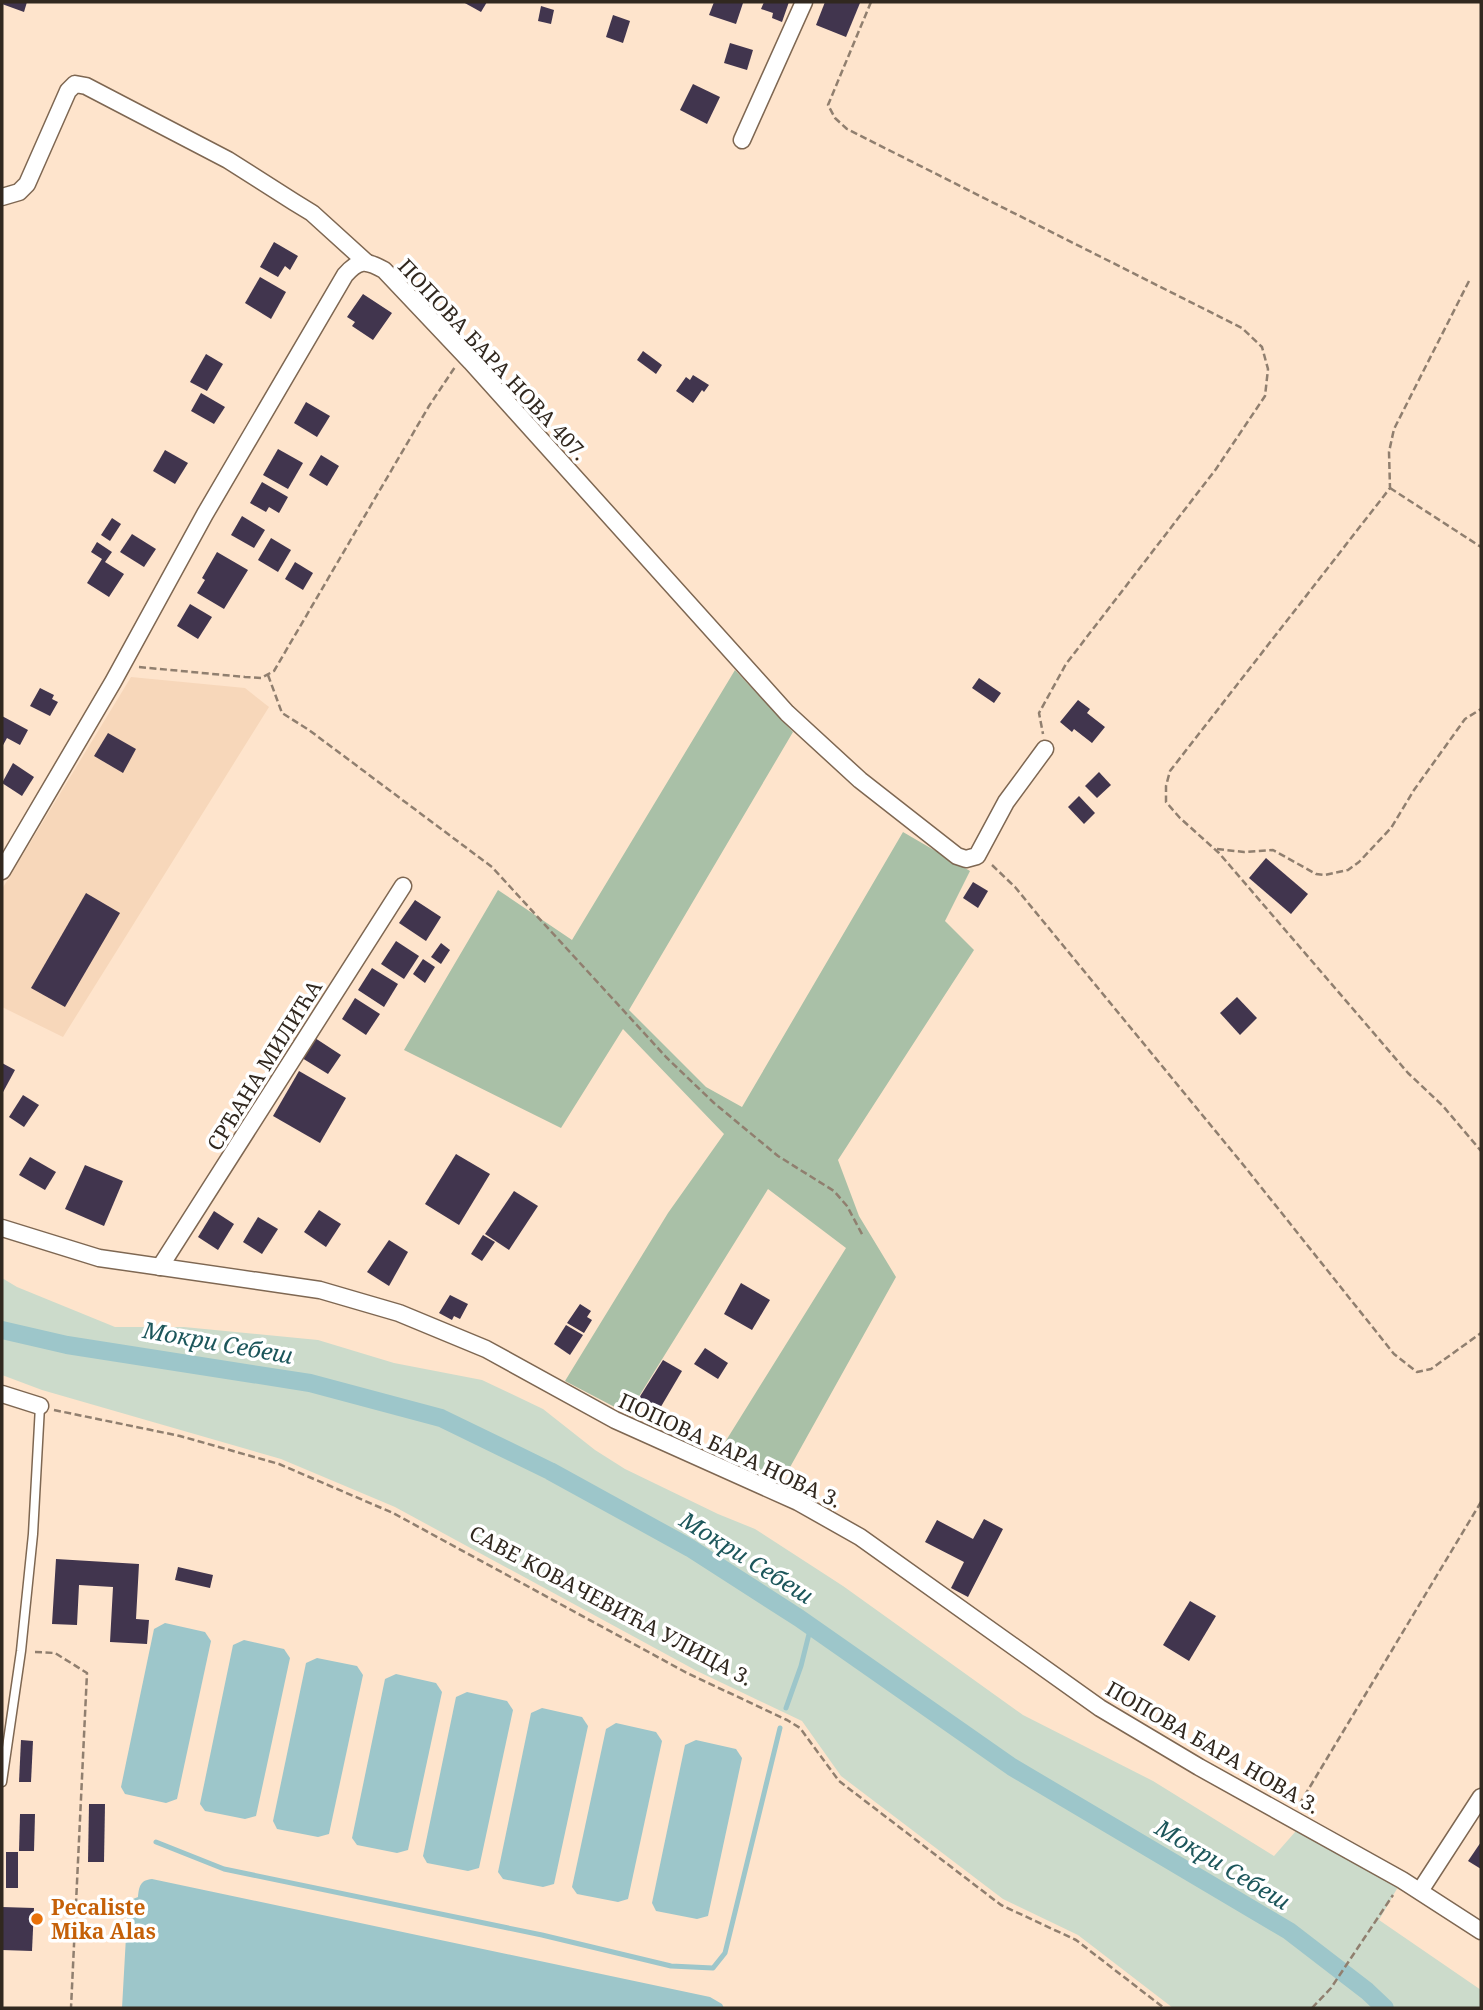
<svg xmlns="http://www.w3.org/2000/svg" width="1483" height="2010" viewBox="0 0 1483 2010" font-family="'Noto Serif',serif">
<rect width="100%" height="100%" fill="#fee4cc"/>
<path fill="#f7d7ba" d="M131,677l114,11 24,19 -206,330 -61,-30v-118z"/>
<path fill="#ccdbcb" d="M2,1278l15,9 98,40h69l134,13 76,23 88,17 61,29 52,41 30,19 93,45 37,15 88,57 180,129 130,66 121,75 29,-33 99,57 -23,40 102,70v18h-308l-95,-73 -75,-36 -162,-123 -39,-55 -105,-50 -302,-164 -114,-48 -239,-69 -40,-15z"/>
<path fill="#a9c0a7" d="M735,670l58,62 -164,278 77,77 36,20 161,-275 67,39 -25,50 29,29 -136,210 21,56 37,61 -117,210 -62,-32 129,-207 -78,-59 -140,225 -63,-33 103,-168 56,-79 -101,-105 -62,99 -157,-78 94,-160 74,50z"/>
<g fill="#9dc6ca">
<path d="M165,1623l40,9 6,9 -34,158 -11,4 -41,-9 -4,-7 33,-158z"/>
<path d="M244,1640l40,9 6,9 -34,158 -11,3 -40,-8 -5,-7 33,-159z"/>
<path d="M317,1658l40,8 6,9 -34,159 -11,3 -41,-8 -4,-8 33,-158z"/>
<path d="M396,1674l40,9 6,9 -34,158 -11,3 -40,-8 -5,-7 33,-159z"/>
<path d="M467,1692l40,9 6,9 -34,158 -11,3 -41,-8 -4,-7 33,-159z"/>
<path d="M542,1708l40,9 6,9 -34,158 -11,3 -40,-8 -5,-7 33,-159z"/>
<path d="M616,1723l40,9 6,9 -34,158 -10,3 -41,-8 -5,-7 34,-158z"/>
<path d="M696,1740l40,9 6,9 -34,158 -11,3 -41,-8 -4,-8 33,-158z"/>
<path d="M152,1879l558,118 12,7 2,4h-602l6,-107 10,-4c1,-10 2,-17 14,-18z"/>
</g>
<g fill="none" stroke-linecap="round" stroke-linejoin="round">
<g stroke="#9dc6ca" stroke-width="5">
<path d="M786,1708l15,-42 10,-40"/>
<path d="M156,1842l68,27 318,66 129,31 42,2 12,-15 55,-225"/>
</g>
<path stroke="#9dc6ca" stroke-width="18" d="M2,1330l65,15 243,38 131,35 109,53 140,77 109,70 213,149 277,164 78,60 18,17"/>
</g>
<g fill="#41354e">
<path d="M2,2h25l-3,10 -22,-8z"/>
<path d="M463,2h24l-6,10z"/>
<path d="M714,2l29,1 -7,21 -27,-9z"/>
<path d="M764,2h25l-7,20 -10,-4 1,-5 -12,-4z"/>
<path d="M825,2l35,1 -14,34 -30,-12z"/>
<path d="M541,6l13,4 -3,14 -13,-3z"/>
<path d="M613,15l17,6 -7,22 -17,-6z"/>
<path d="M730,43l23,7 -6,20 -23,-7z"/>
<path d="M693,84l27,13 -13,27 -27,-14z"/>
<path d="M274,242l24,14 -8,14 -5,-4 -7,11 -18,-10z"/>
<path d="M260,277l26,15 -15,27 -26,-16z"/>
<path d="M363,294l29,19 -19,27 -21,-14 3,-4 -8,-5z"/>
<path d="M643,351l19,14 -6,9 -19,-14z"/>
<path d="M206,354l17,10 -16,27 -17,-9z"/>
<path d="M693,375l16,10 -5,7 -2,-2 -9,13 -17,-12 10,-14 4,3z"/>
<path d="M201,393l24,14 -11,17 -23,-13z"/>
<path d="M306,402l24,14 -13,21 -23,-14z"/>
<path d="M278,449l25,14 -15,26 -25,-14z"/>
<path d="M165,450l23,13 -13,21 -22,-13z"/>
<path d="M321,455l18,11 -12,20 -18,-11z"/>
<path d="M262,482l26,15 -9,16 -10,-6 -3,5 -16,-9z"/>
<path d="M242,516l23,14 -11,18 -23,-13z"/>
<path d="M112,518l9,6 -11,17 -9,-6z"/>
<path d="M132,534l24,15 -12,18 -24,-15z"/>
<path d="M271,538l20,12 -13,22 -20,-12z"/>
<path d="M97,542l15,10 -7,10 19,12 -15,23 -22,-14 15,-24 -11,-7z"/>
<path d="M217,552l31,18 -24,39 -27,-16 8,-13 -3,-2z"/>
<path d="M295,562l18,11 -10,17 -18,-11z"/>
<path d="M190,604l22,13 -14,22 -21,-13z"/>
<path d="M979,678l22,15 -7,10 -22,-15z"/>
<path d="M40,688l14,7 -2,4 6,3 -8,14 -20,-10z"/>
<path d="M1078,700l12,9 -3,4 18,14 -13,16 -18,-14 -2,3 -12,-10z"/>
<path d="M2,716l26,14 -8,15 -13,-7 -5,9z"/>
<path d="M108,733l28,16 -13,24 -29,-17z"/>
<path d="M13,763l21,14 -12,19 -20,-13z"/>
<path d="M1099,772l12,13 -14,13 -12,-12z"/>
<path d="M1079,796l16,17 -11,11 -16,-17z"/>
<path d="M1266,858l42,36 -17,20 -42,-36z"/>
<path d="M973,882l15,9 -10,17 -15,-10z"/>
<path d="M86,893l34,20 -55,94 -34,-19z"/>
<path d="M415,900l26,17 -15,24 -27,-18z"/>
<path d="M396,941l23,15 -15,23 -23,-15z"/>
<path d="M441,943l9,7 -9,14 -10,-7z"/>
<path d="M423,959l12,8 -10,16 -12,-9z"/>
<path d="M372,968l26,16 -14,23 -26,-17z"/>
<path d="M1237,997l20,21 -17,17 -20,-22z"/>
<path d="M355,998l25,16 -14,21 -24,-16z"/>
<path d="M315,1038l26,17 -13,19 -26,-16z"/>
<path d="M2,1063l13,7 -13,24z"/>
<path d="M299,1071l47,27 -26,45 -47,-27z"/>
<path d="M23,1095l16,10 -15,22 -15,-10z"/>
<path d="M456,1154l34,20 -31,51 -34,-21z"/>
<path d="M30,1157l26,15 -11,18 -26,-15z"/>
<path d="M85,1165l38,16 -19,45 -39,-17z"/>
<path d="M514,1191l24,15 -29,44 -24,-16z"/>
<path d="M319,1210l22,14 -15,23 -22,-15z"/>
<path d="M214,1211l20,13 -16,26 -20,-13z"/>
<path d="M258,1217l20,12 -16,25 -19,-12z"/>
<path d="M483,1235l12,7 -13,19 -11,-7z"/>
<path d="M389,1240l19,12 -19,34 -22,-14z"/>
<path d="M741,1283l29,17 -18,30 -28,-16z"/>
<path d="M450,1295l18,9 -8,15 -6,-3 -2,4 -13,-7z"/>
<path d="M580,1304l11,7 -4,6 5,3 -8,13 -17,-10z"/>
<path d="M566,1325l17,10 -13,20 -16,-11z"/>
<path d="M705,1348l23,15 -10,16 -24,-15z"/>
<path d="M663,1360l19,11 -23,39 -20,-12z"/>
<path d="M984,1519l19,10 -35,68 -17,-9 13,-26 -39,-20 12,-22 36,19z"/>
<path d="M56,1559l83,5 -3,55 13,1 -2,24 -37,-2 3,-55 -34,-2 -2,40 -25,-1z"/>
<path d="M178,1567l35,8 -3,13 -35,-8z"/>
<path d="M1190,1601l26,15 -27,45 -26,-16z"/>
<path d="M21,1740l12,1 -2,41h-12z"/>
<path d="M89,1804h16l-1,58h-16z"/>
<path d="M20,1814h15l-1,37h-15z"/>
<path d="M1481,1842v27l-13,-8z"/>
<rect x="6" y="1852" width="12" height="36"/>
<path d="M2,1907l32,1 -2,43 -30,-1z"/>
</g>
<g fill="none" stroke-linecap="round" stroke-linejoin="round">
<defs>
<path id="lane" d="M2,1782l19,-131 12,-117 7,-128"/>
<g id="street">
<path d="M742,140l62,-138"/>
<path d="M2,197l17,-5 8,-8 41,-93 7,-7 11,2 142,74 66,42 18,11 54,49"/>
<path d="M2,871l111,-189 92,-168 140,-239c14,-16 21,-15 39,-5l87,92 316,351 73,67 97,76 9,3 11,-3 29,-54 39,-53"/>
<path d="M2,1228l97,30 221,32 79,23 87,36 129,71 183,82 62,35 240,171 99,59 203,113 79,51"/>
<path d="M160,1267l243,-381"/>
<path d="M2,1394l38,12"/>
<path d="M1420,1891l61,-94"/>
</g>
</defs>
<use href="#lane" stroke="#7e6752" stroke-width="11"/>
<use href="#street" stroke="#7e6752" stroke-width="19"/>
<g stroke="#907f6f" stroke-width="2.5" stroke-dasharray="7 3.5" stroke-linecap="butt">
<path d="M871,2l-43,103 7,13 12,11 395,199 20,19 6,22 -3,27 -49,73 -150,195 -27,49 4,21"/>
<path d="M1469,281l-75,148 -5,23 1,36 -220,283 -4,15v16l14,16 39,35 189,220 35,33 38,45"/>
<path d="M1390,488l91,59"/>
<path d="M139,667l106,10 16,1 13,-7 155,-265 26,-39"/>
<path d="M268,675l14,38 27,17 183,137 174,190 48,46 64,53 56,35 13,15 16,30"/>
<path d="M1217,849l27,3 29,-2 43,24 9,1 23,-5 11,-8 32,-34 23,-38 51,-71 16,-10"/>
<path d="M992,865l23,22 230,280 149,187 23,18 14,-3 50,-36"/>
<path d="M54,1410l126,26 99,28 114,49 294,160 100,47 13,8 39,53 162,124 75,35 88,68"/>
<path d="M35,1652l20,1 32,20 -16,335"/>
<path d="M1299,1805l182,-303"/>
<path d="M1312,2008l19,-20 62,-93"/>
</g>
<use href="#lane" stroke="#fff" stroke-width="8"/>
<use href="#street" stroke="#fff" stroke-width="16"/>
</g>
<circle fill="#e8710a" stroke="#fff" stroke-width="2.5" cx="37" cy="1919" r="7"/>
<g text-anchor="middle" dominant-baseline="central" stroke-width="7" stroke-linejoin="round" paint-order="stroke">
<g font-size="21" fill="#31281f" stroke="#fff">
<text transform="translate(493 359) rotate(47)">ПОПОВА БАРА НОВА 407.</text>
<text transform="translate(264 1065) rotate(-58)">СРЂАНА МИЛИЋА</text>
<text transform="translate(730 1450) rotate(25)">ПОПОВА БАРА НОВА 3.</text>
<text transform="translate(611 1605) rotate(28)">САВЕ КОВАЧЕВИЋА УЛИЦА 3.</text>
<text transform="translate(1213 1747) rotate(30)">ПОПОВА БАРА НОВА 3.</text>
</g>
<g font-size="21" font-weight="bold" fill="#c56008" stroke="#fff" text-anchor="start">
<text x="51" y="1907">Pecaliste<tspan x="51" dy="24">Mika Alas</tspan></text>
</g>
<g font-size="23" font-style="italic" fill="#1c565b" stroke="#fff">
<text transform="translate(218 1342) rotate(10)">Мокри Себеш</text>
<text transform="translate(747 1557) rotate(32)">Мокри Себеш</text>
<text transform="translate(1223 1864) rotate(31)">Мокри Себеш</text>
</g>
</g>
<rect width="1483" height="2010" fill="none" stroke="#31281f" stroke-width="7"/>
</svg>
